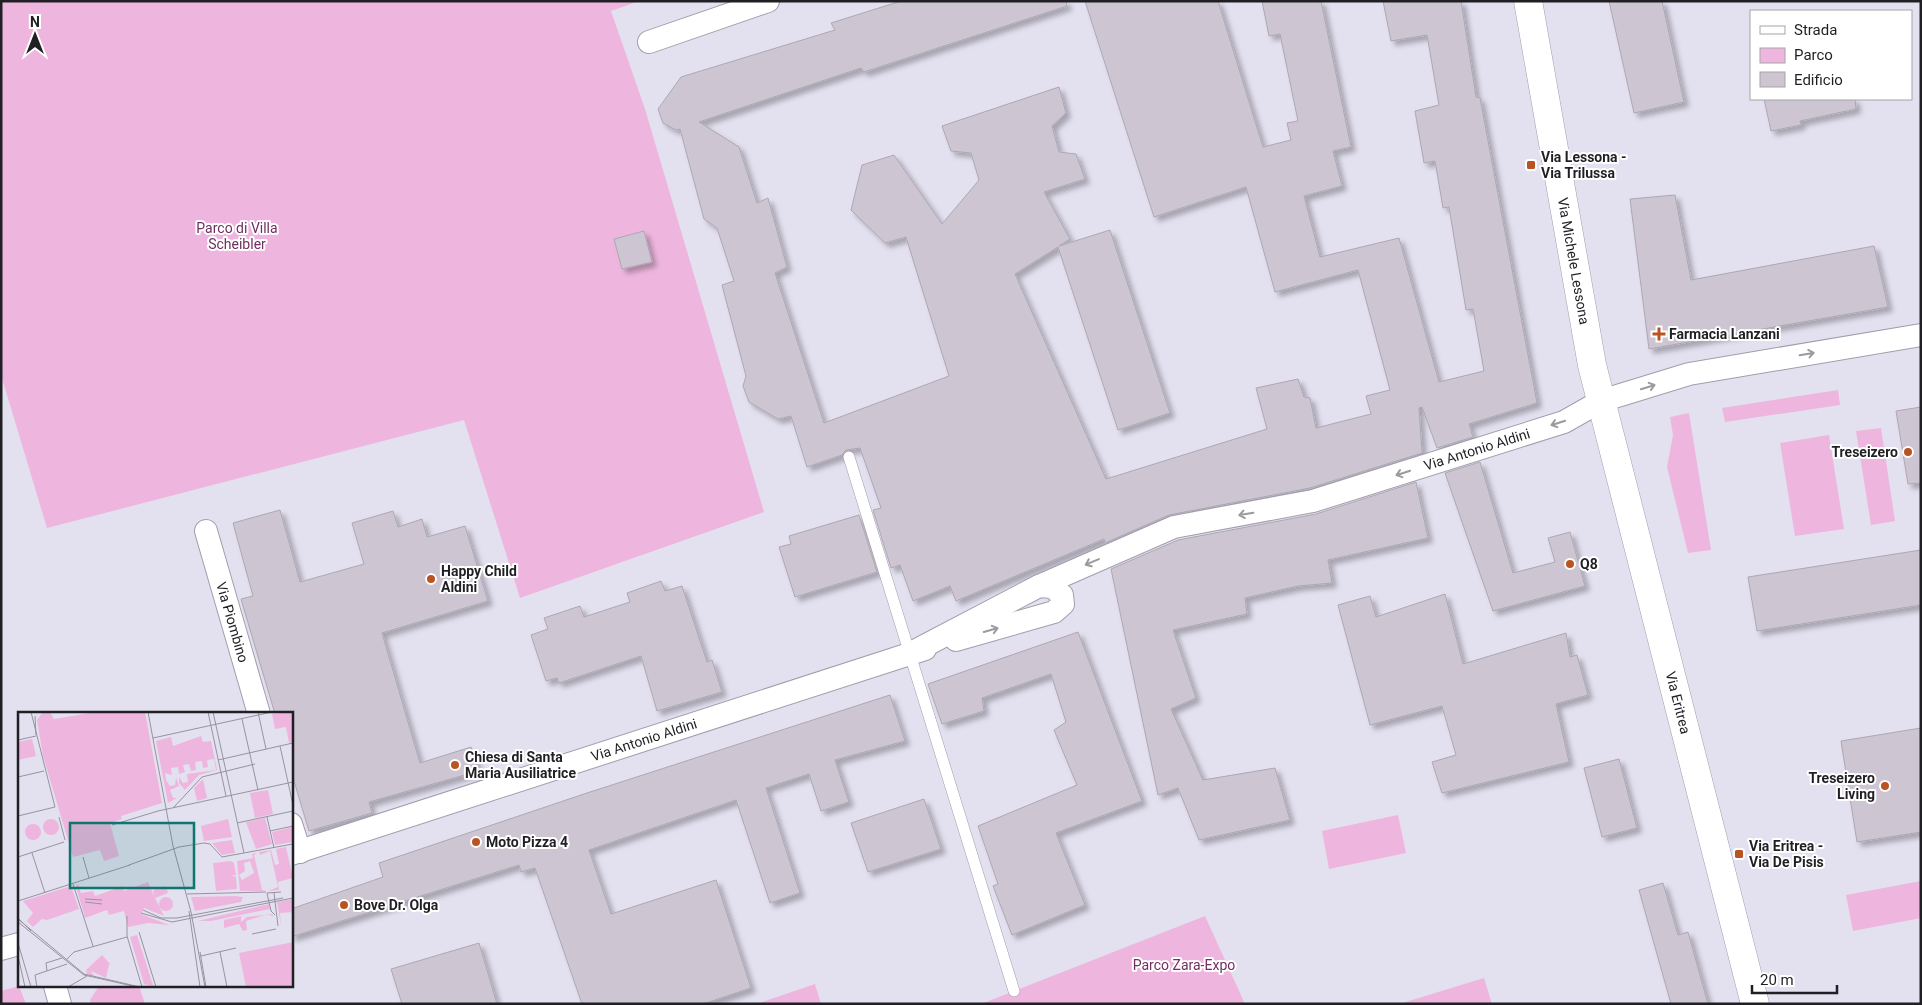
<svg xmlns="http://www.w3.org/2000/svg" width="1922" height="1005" viewBox="0 0 1922 1005" font-family="Roboto,sans-serif">
<defs>
<filter id="shadow"><feDropShadow dx="4.5" dy="4.5" stdDeviation="2.5" flood-color="#0004"/></filter>
</defs>
<rect width="100%" height="100%" fill="#e3e1f0"/>
<g fill="#eeb6de">
<path d="M1,1h638l-28,10 34,98 119,403 -244,86 -56,-178 -417,108 -46,-153z"/>
<path d="M1838,390l2,15 -115,17 -3,-14z"/>
<path d="M1689,413l22,137 -23,3 -21,-86 6,-32 -3,-18z"/>
<path d="M1881,428l14,93 -24,4 -15,-94z"/>
<path d="M1829,435l15,94 -49,7 -15,-93z"/>
<path d="M1398,815l8,38 -77,16 -7,-38z"/>
<path d="M1921,881v37l-68,13 -7,-36z"/>
<path d="M1205,916l40,88h-264z"/>
<path d="M1484,978l8,26h-93z"/>
<path d="M815,984l6,20h-65z"/>
<path d="M19,986l7,18h-25v-13z"/>
<path d="M99,986h40l6,18h-54l-1,-4z"/>
</g>
<g fill="#cec5d2" stroke="#afa6b3" filter="url(#shadow)">
<path d="M901,1h165l1,5 -203,66 -3,-4 -162,54 40,25 18,56 11,-5 19,69 -12,6 49,150 125,-47 -43,-139 -21,6 -34,-33 11,-45 32,-10 48,69 37,-44 -8,-27 -20,-2 -9,-25 117,-39 7,26 -14,13 7,26 17,2 9,25 -41,13 26,47 -11,7 51,-16 60,183 -52,17 -60,-183 -43,27 91,205 161,-50 -11,-41 42,-9 6,18 6,1 6,30 55,-14 -5,-18 24,-6 -32,-120 -83,22 -29,-105 -92,30 -69,-216h133l45,146 28,-7 -4,-17 11,-2 -18,-87 -11,2 -7,-35h59l30,146 -18,4 9,35 -38,10 16,61 79,-19 40,144 45,-11 -11,-62 -7,1 -17,-103 -6,1 -8,-47 -11,2 -9,-52 24,-6 -12,-70 -36,6 -8,-40h78l15,96 4,1 57,305 -68,21 4,13 -36,11 -15,-41 -3,1 3,45 -112,35 -141,27 -64,28 -1,-4 -148,62 -6,-15 -37,15 -13,-36 -9,3 -18,-58 8,-2 -21,-60 -14,2 -4,5 -35,12 -16,-51 -13,3 -29,-17 -6,-16 3,-10 -24,-91 12,-4 -17,-53 -13,-9 -24,-90 -4,1 -13,-7 -5,-14 23,-32 154,-47 -4,-7z"/>
<path d="M1609,1h53l22,101 -50,11z"/>
<path d="M1764,99h91l1,10 -56,12 1,4 -30,6z"/>
<path d="M1675,195l16,85 183,-34 14,61 -239,42 -19,-150z"/>
<path d="M644,231l8,31 -30,7 -8,-30z"/>
<path d="M1921,407v76l-13,1 -12,-73z"/>
<path d="M1480,462l33,111 42,-11 -7,-24 22,-6 15,54 -92,25 -48,-138z"/>
<path d="M1416,482l12,56 -100,22 4,23 -34,3 -53,12 2,16 -74,16 23,68 -25,11 32,71 72,-12 15,52 -91,20 -21,-52 -20,7 -47,-226 67,-29 138,-26z"/>
<path d="M280,510l20,72 64,-18 -12,-41 41,-12 5,16 24,-8 5,18 38,-11 23,75 -106,32 38,130 51,-16 8,24 -110,31 3,11 -63,18 -18,-60v-57h-16l-34,-115 12,-3 -20,-73z"/>
<path d="M859,515l18,57 -82,25 -16,-50 12,-3 -2,-8z"/>
<path d="M1921,550v55l-164,26 -9,-54z"/>
<path d="M661,581l4,10 17,-5 25,76 5,-2 10,32 -65,19 -16,-55 -82,27 -2,-5 -11,3 -15,-46 17,-6 -4,-11 36,-12 4,11 46,-15 -3,-9z"/>
<path d="M1445,594l18,70 103,-31 4,24 7,-2 11,40 -32,9 13,58 -127,31 -10,-31 24,-7 -14,-49 -72,19 -32,-120 32,-9 6,21z"/>
<path d="M1078,632l64,169 -86,32 29,72 -73,30 -19,-49 5,-2 -20,-58 99,-41 -23,-55 12,-8 -15,-48 -69,24 2,13 -42,13 -14,-40z"/>
<path d="M890,695l15,46 -70,19 14,42 -28,9 -12,-37 -43,14 34,105 -30,10 -34,-103 -147,50 22,64 105,-34 35,108 -48,16h-121l-47,-136 -14,4 -2,-7 -228,72v-28l92,-32 -4,-14 205,-69z"/>
<path d="M1921,728v104l-64,10 -16,-101z"/>
<path d="M1619,759l18,69 -35,9 -18,-69z"/>
<path d="M924,799l17,50 -73,23 -17,-49z"/>
<path d="M1663,883l15,52 10,-3 20,72h-37l-32,-114z"/>
<path d="M479,943l18,61h-95l-11,-35z"/>
</g>
<g fill="none" stroke-linecap="round" stroke-linejoin="round">
<defs>
<path id="service" d="M849,457l165,534"/>
<g id="minor">
<path d="M649,42l119,-41"/>
<path id="s1" d="M206,531l53,183"/>
<path d="M956,640l98,-28 9,-8 -1,-9 -10,-8 -13,-1"/>
<path id="s2" d="M911,653l128,-67 135,-59 139,-26 251,-79 37,-21 88,-27 232,-39"/>
<path d="M291,824l9,28"/>
<path id="s3" d="M291,854l634,-205"/>
<path d="M1,949l18,-5"/>
<path d="M55,986l5,18"/>
</g>
<g id="tertiary">
<path id="s4" d="M1528,1l64,364 163,639"/>
</g>
</defs>
<use href="#service" stroke="#a09eac" stroke-width="12"/>
<use href="#minor" stroke="#a09eac" stroke-width="24"/>
<use href="#tertiary" stroke="#a09eac" stroke-width="29"/>
<use href="#service" stroke="#fff" stroke-width="11"/>
<use href="#minor" stroke="#fff" stroke-width="22"/>
<use href="#tertiary" stroke="#fff" stroke-width="28"/>
</g>
<defs><path id="oneway-shaft" d="M-6 0H5M1.5-3L5.5 0L1.5 3" fill="none" stroke-width="1.6" stroke-linecap="round" stroke-linejoin="round" transform="scale(1.25)"/></defs>
<g stroke="#9b9a9c">
<use href="#oneway-shaft" transform="translate(1807 354) rotate(-10)"/>
<use href="#oneway-shaft" transform="translate(1648 387) rotate(-17)"/>
<use href="#oneway-shaft" transform="translate(1558 423) rotate(162)"/>
<use href="#oneway-shaft" transform="translate(1403 473) rotate(162)"/>
<use href="#oneway-shaft" transform="translate(1246 514) rotate(170)"/>
<use href="#oneway-shaft" transform="translate(1092 562) rotate(157)"/>
<use href="#oneway-shaft" transform="translate(991 630) rotate(-16)"/>
</g>
<g fill="#b85322" stroke="#fff" stroke-width="2">
<rect x="1526" y="160" width="10" height="10" rx="2.5"/>
<path d="M1656.5 326.5h5v5h5v5h-5v5h-5v-5h-5v-5h5z"/>
<circle cx="1908" cy="452" r="5"/>
<circle cx="1570" cy="564" r="5"/>
<circle cx="431" cy="579" r="5"/>
<circle cx="455" cy="765" r="5"/>
<circle cx="1885" cy="786" r="5"/>
<circle cx="476" cy="842" r="5"/>
<rect x="1734" y="849" width="10" height="10" rx="2.5"/>
<circle cx="344" cy="905" r="5"/>
</g>
<g text-anchor="middle" dominant-baseline="central" stroke-width="4" stroke-linejoin="round" paint-order="stroke">
<g font-size="14" font-weight="bold" fill="#201f24" stroke="#fff" text-anchor="start">
<text x="1541" y="157">Via Lessona -<tspan x="1541" dy="16">Via Trilussa</tspan></text>
<text x="1669" y="334">Farmacia Lanzani</text>
<text x="1898" y="452" text-anchor="end">Treseizero</text>
<text x="1580" y="564">Q8</text>
<text x="441" y="571">Happy Child<tspan x="441" dy="16">Aldini</tspan></text>
<text x="465" y="757">Chiesa di Santa<tspan x="465" dy="16">Maria Ausiliatrice</tspan></text>
<text x="1875" y="778" text-anchor="end">Treseizero<tspan x="1875" dy="16">Living</tspan></text>
<text x="486" y="842">Moto Pizza 4</text>
<text x="1749" y="846">Via Eritrea -<tspan x="1749" dy="16">Via De Pisis</tspan></text>
<text x="354" y="905">Bove Dr. Olga</text>
</g>
<g font-size="14" fill="#702e61" stroke="#fff">
<text x="237" y="228">Parco di Villa<tspan x="237" dy="16">Scheibler</tspan></text>
<text x="1184" y="965">Parco Zara-Expo</text>
</g>
<g font-size="14" fill="#201f24" stroke="#fff">
<text stroke="none"><textPath href="#s4" startOffset="264">Via Michele Lessona</textPath></text>
<text stroke="none"><textPath href="#s2" startOffset="605">Via Antonio Aldini</textPath></text>
<text stroke="none"><textPath href="#s1" startOffset="95">Via Piombino</textPath></text>
<text stroke="none"><textPath href="#s4" startOffset="718">Via Eritrea</textPath></text>
<text stroke="none"><textPath href="#s3" startOffset="371">Via Antonio Aldini</textPath></text>
</g>
</g>
<g transform="translate(18 712)">
<rect width="275" height="275" fill="#e3e1f0"/>
<path d="M25,0h7l4,7 42,-7h49l17,91 -41,13 1,3 -12,4 9,33 -15,5 -4,-11 -27,7 -30,-101 -6,-36zM275,0v30l-4,1 -3,-16 -11,2 -3,-15zM183,24l2,6 8,-1 6,29 -18,5 -14,15 -6,-7v-6l4,6 5,-1 -1,-8 29,-4 -2,-11 -7,1 1,7 -5,1 -1,-7 -7,1 1,8 -5,1 -2,-7 -6,1 2,7 -6,2 -1,-7 -7,1 1,7 -7,-2 1,7 4,6 5,-1 1,-8 3,9 -9,4 3,8h4l-9,5 -12,-62 15,-4 2,9zM14,27l4,17 -18,4v-18zM185,67l4,19 -10,3 -3,-13zM250,78l5,24 -18,4 -5,-25zM247,106l7,26 -16,5 -10,-27zM210,107l4,18 -28,4 -3,-15zM25 115a8 8 0 1 1 16 0a8 8 0 1 1-16 0ZM7 120a8 8 0 1 1 16 0a8 8 0 1 1-16 0ZM275,115v15l-18,3 -3,-13zM214,128l3,13 -13,2 -10,-12zM268,135l7,31 -15,4 1,8 -11,1 10,-4 -8,-36 -10,4 -1,-3 12,-2 4,15 4,-1 -3,-15zM239,141l-3,2 8,35 4,1h-26l-3,-30 16,-3 -1,-4zM232,149l4,12 -12,7 -3,-5 6,-4 -1,-8zM213,149l3,2 2,12h-4l4,2 1,12 -21,2 -3,-28zM130,170l6,14 -1,-6 13,-4 2,7 -13,5 9,18 -20,-8 -3,6 28,11 -21,-2 -20,4 -4,-16 -15,4 -2,-5 -22,8 -9,-31 2,-3 3,9 12,-2 2,5 28,-10 1,5zM53,174l8,23 -32,11 -5,-1 -9,8 -6,-6 6,-8 -10,-12zM141 192a7 7 0 1 1 14 0a7 7 0 1 1-14 0ZM173,185l44,-1 8,1 -2,5 -46,9zM275,187v13l-13,1 1,13 -4,-24zM251,192l1,5 -59,12h-13zM250,202l-22,7 1,9 -4,1 -4,-7 -15,4v-8l17,-4v6l6,-5 25,-3 2,3zM119,223l16,50 -1,1 -8,-2 -14,-47zM275,230v45h-47l-7,-34zM84,243l9,10 -2,-1 -3,14 -15,-7 3,5 -7,-2 -1,-4z" fill="#eeb6de" fill-rule="evenodd"/>
<path fill="none" stroke="#95939e" stroke-width="1" d="M130,0l25,134 18,66 14,75M190,0l18,84M195,0l31,141M240,0l8,37M17,4l1,19M224,7l16,71M135,26l119,-26M0,28l18,-4M262,34l13,59M200,48l75,-17M0,65l26,-6M156,95l28,-30 53,-13M0,104l37,-9 -24,-95M41,105l6,23M249,105l7,31M219,111l56,-12M94,113l46,-14 135,-29M252,119l23,-5M14,141l13,40M0,145l46,-15M65,145l6,21M111,153l50,-18 25,-4 6,1 12,13 71,-13M55,172l20,62M256,181l4,33M169,182l79,-2M67,187l17,1M0,189l112,-36M67,190l17,2M125,198l18,8h16l106,-20M171,199l11,76M123,201l31,9 121,-24M257,203l-4,-4 -4,-18 14,-1M109,204v20l15,51M0,206l13,13M0,207l66,55 56,13M0,210l66,53 53,12M121,220l17,55M234,222l24,-5M0,231l13,44M182,240l6,35M202,240l7,35M0,244l7,31M183,244l35,-8M49,247l7,-7 53,-15M29,259l-1,-8 16,-5M19,275l-2,-12 32,-11M50,275l19,-11"/>
<path fill="#0f766e" fill-opacity="0.15" stroke="#0f766e" stroke-width="2.5" d="M52,111h124v65h-124z"/>
<rect width="275" height="275" fill="none" stroke="#201f24" stroke-width="2.5"/>
</g>
<rect width="1922" height="1005" fill="none" stroke="#201f24" stroke-width="5"/>
<rect x="1750" y="10" width="162" height="90" fill="#ffffff" stroke="#a6a5a7"/>
<rect x="1760" y="26" width="25" height="8" fill="#ffffff" stroke="#a6a5a7"/>
<text x="1794" y="35" font-size="15" fill="#201f24">Strada</text>
<rect x="1760" y="48" width="25" height="15" fill="#eeb6de" stroke="#a6a5a7"/>
<text x="1794" y="60" font-size="15" fill="#201f24">Parco</text>
<rect x="1760" y="72" width="25" height="15" fill="#cec5d2" stroke="#a6a5a7"/>
<text x="1794" y="85" font-size="15" fill="#201f24">Edificio</text>
<g transform="translate(35 35)" stroke="#ffffff" stroke-width="4" paint-order="stroke">
<path d="M0-4L9 19L0 12L-9 19Z" fill="#201f24"/>
<text y="-8" font-size="14" font-weight="bold" text-anchor="middle" fill="#201f24">N</text>
</g>
<path d="M1752 985v8h85v-8" fill="none" stroke="#201f24" stroke-width="2.5"/>
<text x="1760" y="985" font-size="15" fill="#201f24" stroke="#ffffff" stroke-width="4" paint-order="stroke">20 m</text>
</svg>
